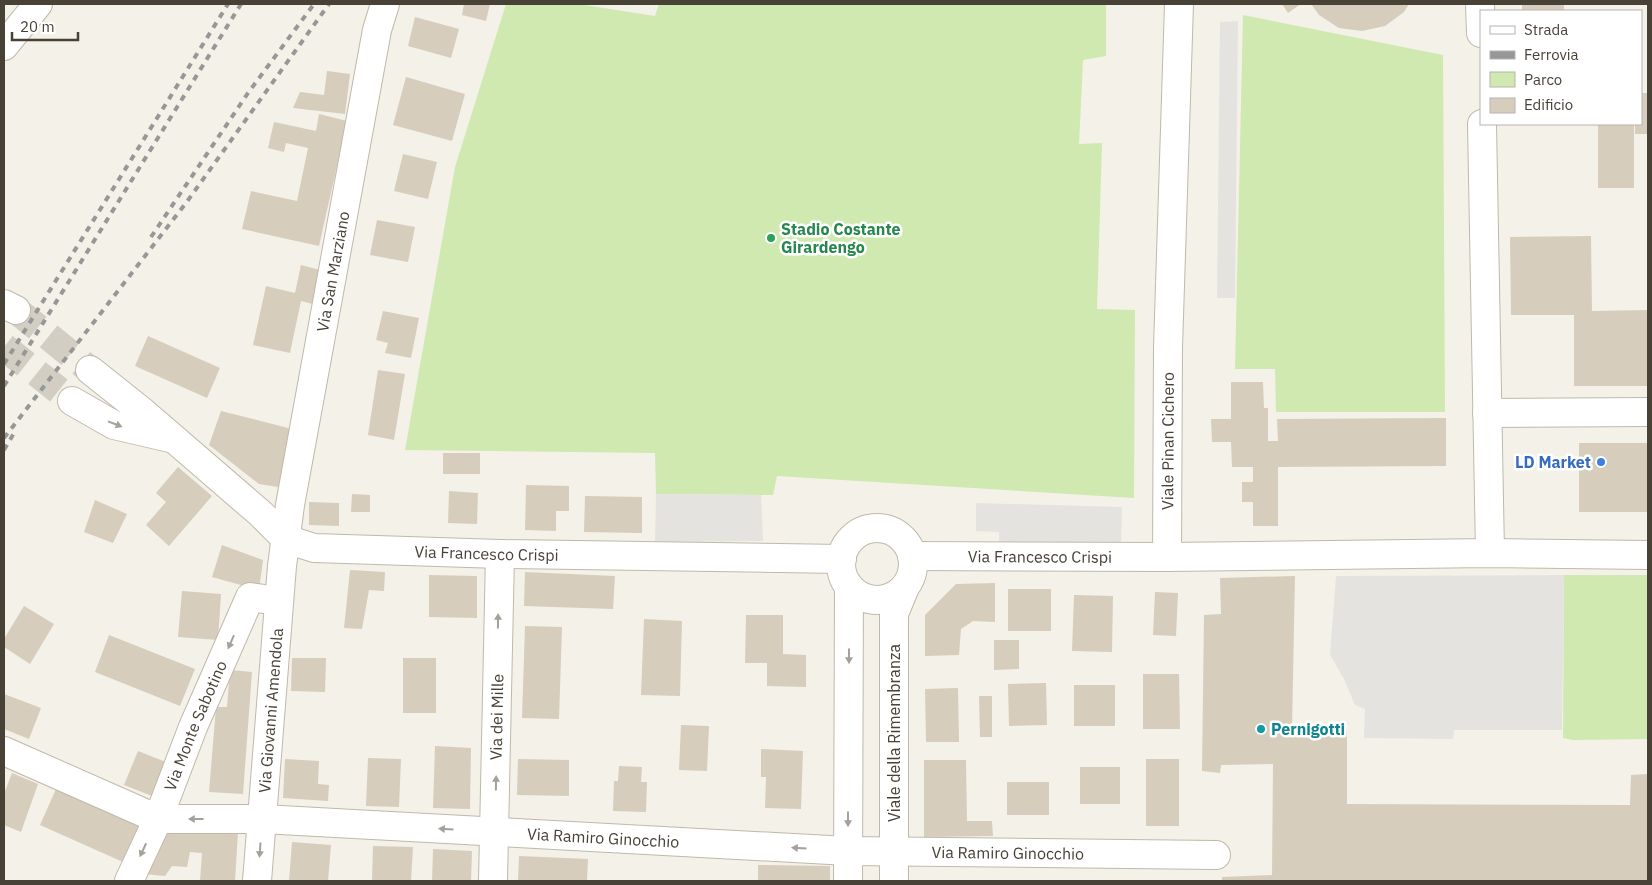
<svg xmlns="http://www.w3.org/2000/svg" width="1652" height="885" viewBox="0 0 1652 885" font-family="'IBM Plex Sans',sans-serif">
<rect width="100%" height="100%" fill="#f4f1e8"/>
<g fill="#cfe9b0">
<path d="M506,4h72l77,12 4,-12h447v52l-23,4 -4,84 23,-1 -5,166 38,1 -1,188 -357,-22 -4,19 -117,-1 -1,-41 -250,-3 50,-283z"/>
<path d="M1243,15l200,40 2,357h-169l-1,-43h-40z"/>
<path d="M1564,575h84v164l-75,1 -10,-2z"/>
</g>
<g fill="#e5e3e0">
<path d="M1238,21l-3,277h-18l3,-276z"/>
<path d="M656,494l105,1 2,46 -108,1z"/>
<path d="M976,503l146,4 -1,38 -122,-3v-10l-23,-1z"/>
<path d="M1564,575l-2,155h-108l-1,9 -89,-1 1,-29 -10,-4 -11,-26 -14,-24 6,-79z"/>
</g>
<g fill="#d6cdbd">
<path d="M464,4h26l-4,17 -24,-6z"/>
<path d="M1282,4h19l-13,9z"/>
<path d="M1311,4h98l-5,8 -19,14 -23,5 -23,-3 -20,-13z"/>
<rect x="1522" y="4" width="42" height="7"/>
<path d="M415,17l44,12 -8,29 -43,-12z"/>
<path d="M327,71l23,3 -5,40 -52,-6 7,-16 24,3z"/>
<path d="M406,77l59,17 -13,47 -59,-16z"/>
<path d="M1641,93h7v41h-13v-10h6z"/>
<path d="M319,114l28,7 -28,125 -77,-17 9,-38 46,10 11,-53 -22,-5 -2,9 -16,-4 6,-26 42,9z"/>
<rect x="1598" y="124" width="36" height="64"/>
<path d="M403,154l34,8 -9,37 -34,-8z"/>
<path d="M377,220l38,7 -7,35 -38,-7z"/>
<path d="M1591,236l1,75 56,-1v76h-74v-71h-63l-1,-78z"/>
<path d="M301,265l19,5 -7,34 -12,-3 -11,52 -37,-8 13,-59 29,7z"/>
<path d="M383,311l36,7 -8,40 -26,-5 3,-10 -12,-3z"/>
<path d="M148,336l72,32 -13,30 -72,-32z"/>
<path d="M378,370l27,4 -11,66 -26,-5z"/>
<path d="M1231,382h32l1,26h4v33h10l-1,-22 169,-1v48l-168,1v59h-25v-24h-11v-20h11v-15h-21l-1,-25h-19l-1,-23h20z"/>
<path d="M221,411l71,18 -14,58 -19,-3 -50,-39z"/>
<rect x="1579" y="443" width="69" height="69"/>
<rect x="443" y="453" width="37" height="21"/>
<path d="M178,467l34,29 -43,50 -23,-21 20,-23 -10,-9z"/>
<path d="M526,485l43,1v25h-13v20l-31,-1z"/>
<path d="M449,491l29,2 -1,31 -29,-1z"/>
<path d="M352,494l18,1v17h-19z"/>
<path d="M585,496l57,1v36l-58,-1z"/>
<path d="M95,500l32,14 -14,29 -29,-11z"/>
<path d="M309,502l30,1v23l-30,-1z"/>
<path d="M222,545l41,15 -4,30 -47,-13z"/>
<path d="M350,570l35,2 -1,19 -15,-1 -7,39 -18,-1z"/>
<path d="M525,572l90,4 -2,33 -89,-3z"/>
<path d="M429,575l48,1v42l-48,-1z"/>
<path d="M1295,576l-3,153 55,1v74l283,1 1,-30 17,-1v107h-426v-4l50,-2 1,-111 -52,1 -1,8 -18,-2 2,-156 17,-1 -1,-36z"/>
<path d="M995,583v39l-22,-1 -12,8 -2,26 -34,1v-41l31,-31z"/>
<rect x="1008" y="589" width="43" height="42"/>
<path d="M182,591l39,3 -3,46 -40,-3z"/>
<path d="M1155,592l23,1 -2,43 -23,-1z"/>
<path d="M1074,595l39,1 -1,56 -40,-1z"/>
<path d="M24,606l30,18 -24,40 -26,-17v-8z"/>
<path d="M746,615h37v39l23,1v32l-39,-1v-23h-22z"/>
<path d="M644,619l38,2 -2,75 -39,-1z"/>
<path d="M525,626l37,1 -3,92 -37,-1z"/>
<path d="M109,635l86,34 -15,37 -85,-34z"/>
<path d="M994,640h25v29l-25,1z"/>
<path d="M292,658h34l-1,34 -34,-1z"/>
<rect x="403" y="658" width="33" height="55"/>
<path d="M230,670l22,2 -9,122 -34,-2 7,-85h11z"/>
<path d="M1143,674h36l1,55h-37z"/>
<path d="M1046,683l1,42 -38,1 -1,-42z"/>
<rect x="1074" y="685" width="41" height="41"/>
<path d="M958,688l1,54h-33l-1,-53z"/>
<path d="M4,694l37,14 -12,31 -25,-10z"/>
<path d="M979,696h13v41h-12z"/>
<path d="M681,725l28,1 -2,45 -28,-1z"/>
<path d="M435,746l36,2 -1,61 -37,-1z"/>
<path d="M761,749l42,2 -2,58 -36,-1 1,-31h-5z"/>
<path d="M138,751l33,13 -14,34 -33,-13z"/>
<path d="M368,758l33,1 -2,48 -33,-1z"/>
<path d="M285,759l34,2 -1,23 11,1 -1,16 -45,-3z"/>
<path d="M518,759l51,1v36l-52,-1z"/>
<rect x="1146" y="759" width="33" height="67"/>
<path d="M924,760h42l1,61h25l1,15 -69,1z"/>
<path d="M619,766l23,1 -1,15h6l-1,30 -33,-1 1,-30h4z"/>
<rect x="1080" y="767" width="40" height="37"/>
<path d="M12,773l26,11 -17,48 -17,-7v-31z"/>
<rect x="1007" y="782" width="42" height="33"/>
<path d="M56,789l83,36 -16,37 -83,-37z"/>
<path d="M160,832h78l-3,49h-35l2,-28 -12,-1 -3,15 -15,-1 -7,10 -21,-2z"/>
<path d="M292,842l39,3 -3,36h-39z"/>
<path d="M373,846l40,1 -2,34h-39z"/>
<path d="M433,849l39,2 -1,30h-39z"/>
<path d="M519,856l69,3 -1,22h-69z"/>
<path d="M758,865l72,1v15h-72z"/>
</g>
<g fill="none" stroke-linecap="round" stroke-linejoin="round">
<g stroke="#d2cec4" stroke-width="28" stroke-dasharray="28 14" stroke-linecap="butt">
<path d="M16,310l74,60"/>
<path d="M4,347l68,54"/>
</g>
<defs>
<g id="minor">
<path d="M1480,4l1,29"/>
<path d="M4,46l34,-42"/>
<path d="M1482,124l8,429"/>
<path d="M4,304l12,6"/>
<path id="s1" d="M90,370l54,43 117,101 25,25 28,9 186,6 342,5"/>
<path d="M72,401l42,24 56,13"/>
<path d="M1487,413l161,-1"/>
<circle cx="877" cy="564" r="36"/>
<path id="s2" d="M912,556l255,1 323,-4 158,2"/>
<path id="s3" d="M1167,557l1,-209 11,-344"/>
<path id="s4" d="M4,751l154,68h104l586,32 368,4"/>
<path id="s5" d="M129,881l29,-62 35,-92 57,-130 29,4"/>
<path id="s6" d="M257,881l25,-315 8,-61 87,-475 8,-26"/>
<path id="s7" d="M493,881l7,-327"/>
<path d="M848,881l1,-295"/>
<path d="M894,881v-267l11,-27"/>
</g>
</defs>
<use href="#minor" stroke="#c0b9aa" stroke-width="30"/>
<use href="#minor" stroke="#fff" stroke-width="28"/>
<g stroke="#979797" stroke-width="4" stroke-dasharray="6 6" stroke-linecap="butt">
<path d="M151,237l97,-144 66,-89"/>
<path d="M4,364l224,-360"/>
<path d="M4,386l237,-382"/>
<path d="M4,438l182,-235 143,-199"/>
<path d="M4,450l10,-17"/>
</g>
</g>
<defs><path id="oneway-solid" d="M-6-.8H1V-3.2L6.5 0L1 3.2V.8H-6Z" transform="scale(1.25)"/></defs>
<g fill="#a4a09a">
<use href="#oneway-solid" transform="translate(115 424) rotate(21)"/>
<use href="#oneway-solid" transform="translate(498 621) rotate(-89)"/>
<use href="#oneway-solid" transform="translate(231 642) rotate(114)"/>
<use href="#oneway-solid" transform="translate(849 656) rotate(90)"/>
<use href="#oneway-solid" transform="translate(496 783) rotate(-89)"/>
<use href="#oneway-solid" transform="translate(196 819) rotate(180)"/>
<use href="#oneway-solid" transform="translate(848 819) rotate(90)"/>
<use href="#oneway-solid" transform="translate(446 829) rotate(-177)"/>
<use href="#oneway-solid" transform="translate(799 848) rotate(-177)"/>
<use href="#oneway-solid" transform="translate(143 850) rotate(115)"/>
<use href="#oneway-solid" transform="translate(260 850) rotate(94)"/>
</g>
<circle fill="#2e9e5b" stroke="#fff" stroke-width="2" cx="771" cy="238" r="5"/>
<circle fill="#3f7fe0" stroke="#fff" stroke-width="2" cx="1601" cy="462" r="5"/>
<circle fill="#0f9aa8" stroke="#fff" stroke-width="2" cx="1261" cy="729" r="5"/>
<g text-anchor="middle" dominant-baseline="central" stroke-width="5" stroke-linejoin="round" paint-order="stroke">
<g font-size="16" font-weight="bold" fill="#27864d" stroke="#fff" text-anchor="start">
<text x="781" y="229">Stadio Costante<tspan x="781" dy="18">Girardengo</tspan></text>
</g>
<g font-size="16" fill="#484136" stroke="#fff">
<text stroke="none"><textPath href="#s6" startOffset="615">Via San Marziano</textPath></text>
<text stroke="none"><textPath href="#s3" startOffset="116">Viale Pinan Cichero</textPath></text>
<text stroke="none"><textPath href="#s1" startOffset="461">Via Francesco Crispi</textPath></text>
<text stroke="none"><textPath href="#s2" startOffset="128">Via Francesco Crispi</textPath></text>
<text stroke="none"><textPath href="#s6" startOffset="171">Via Giovanni Amendola</textPath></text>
<text stroke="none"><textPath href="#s7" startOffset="164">Via dei Mille</textPath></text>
<text stroke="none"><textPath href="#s5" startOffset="169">Via Monte Sabotino</textPath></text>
<text transform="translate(894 733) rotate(-90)">Viale della Rimembranza</text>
<text stroke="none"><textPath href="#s4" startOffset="614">Via Ramiro Ginocchio</textPath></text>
<text stroke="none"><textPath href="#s4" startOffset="1019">Via Ramiro Ginocchio</textPath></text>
</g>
<g font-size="16" font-weight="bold" fill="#366cbe" stroke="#fff" text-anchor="end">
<text x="1591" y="462">LD Market</text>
</g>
<g font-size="16" font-weight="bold" fill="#0d838f" stroke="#fff" text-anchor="start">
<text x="1271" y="729">Pernigotti</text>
</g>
</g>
<rect width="1652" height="885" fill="none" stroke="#484136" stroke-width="10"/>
<rect x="1480" y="10" width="162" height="115" fill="#ffffff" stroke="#b6b3af"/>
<rect x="1490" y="26" width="25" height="8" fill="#ffffff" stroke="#b6b3af"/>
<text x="1524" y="35" font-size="15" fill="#484136">Strada</text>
<rect x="1490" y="51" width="25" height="8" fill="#979797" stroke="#b6b3af"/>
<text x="1524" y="60" font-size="15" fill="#484136">Ferrovia</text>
<rect x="1490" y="72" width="25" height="15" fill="#cfe9b0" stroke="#b6b3af"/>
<text x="1524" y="85" font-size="15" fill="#484136">Parco</text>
<rect x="1490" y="98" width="25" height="15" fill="#d6cdbd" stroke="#b6b3af"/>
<text x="1524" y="110" font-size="15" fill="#484136">Edificio</text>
<path d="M12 32v8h66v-8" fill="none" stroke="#484136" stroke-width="2.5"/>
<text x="20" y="32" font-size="15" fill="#484136" stroke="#ffffff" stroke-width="4" paint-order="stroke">20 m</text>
</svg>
